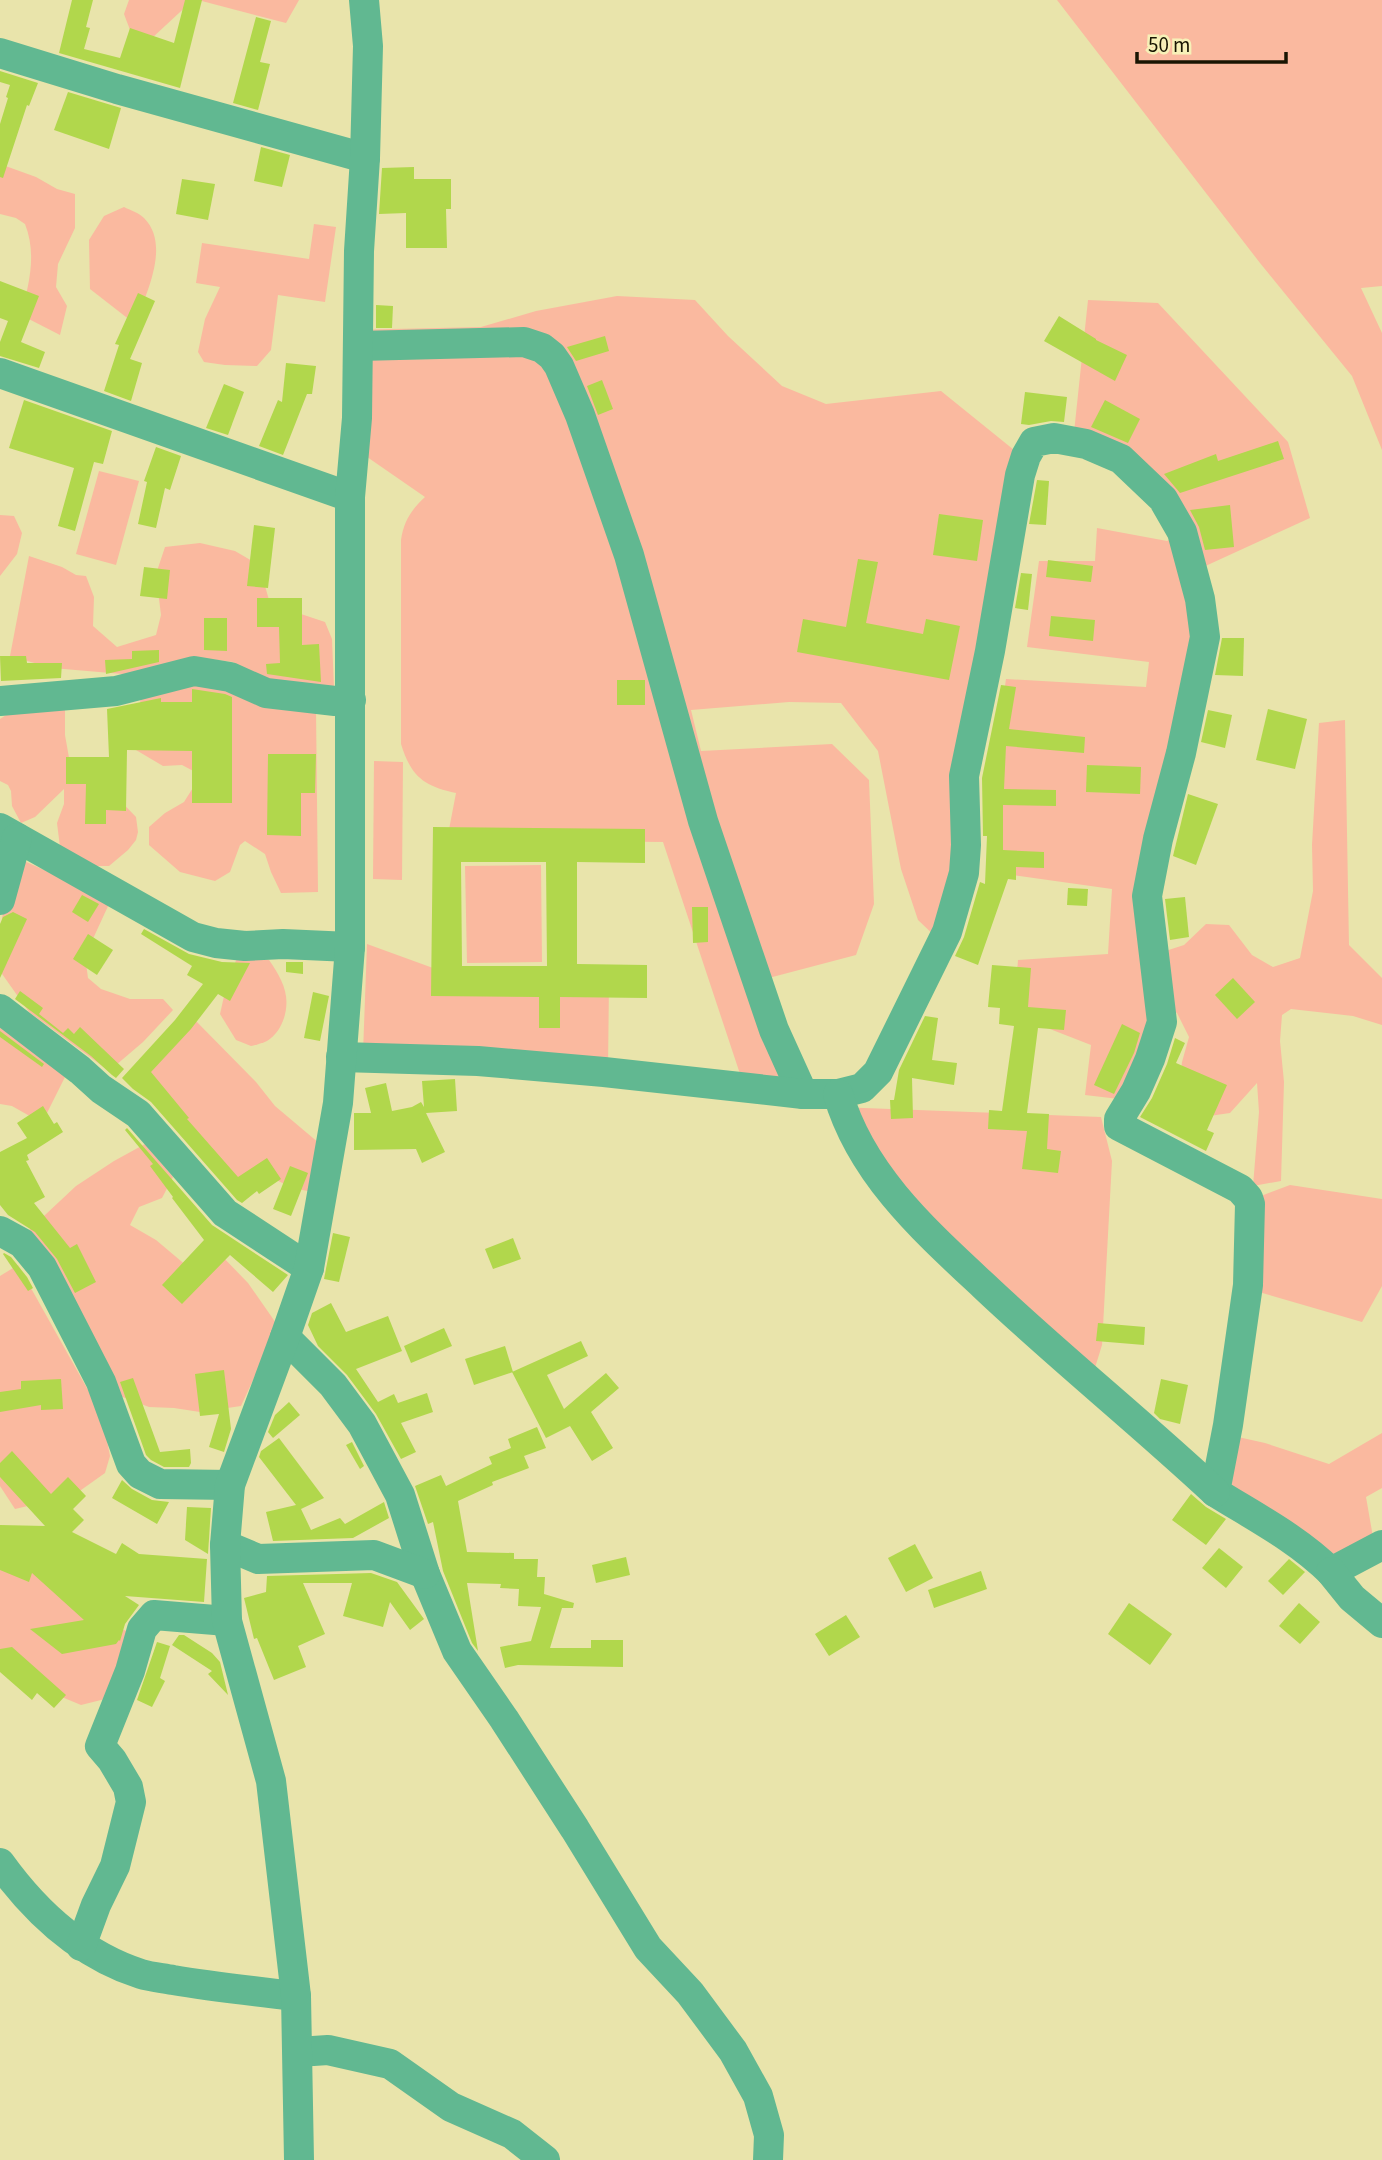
<svg xmlns="http://www.w3.org/2000/svg" width="1382" height="2160" viewBox="0 0 1382 2160" font-family="'Source Sans 3',sans-serif">
<rect width="100%" height="100%" fill="#e9e4ab"/>
<g fill="#fab99f">
<path d="M129,0h64l-55,51 -14,-37z"/>
<path d="M198,0h101l-13,23z"/>
<path d="M1057,0h325v286l-21,2 21,45v117l-30,-74 -92,-113z"/>
<path d="M0,164l36,13 21,12 18,5v34l-17,36 -2,23 11,19 -7,29 -39,-20c8,-31 16,-60 4,-91l-9,-6 -16,-4z"/>
<path d="M124,207c6,3 15,6 20,11 27,27 2,76 -9,106l-45,-35 -1,-49 15,-24z"/>
<path d="M314,224l22,3 -11,75 -47,-7 -7,55 -14,16 -32,-1 -21,-3 -6,-10 7,-33 15,-32 -24,-4 6,-40 107,16z"/>
<path d="M617,296l78,4 33,36 54,50 44,18 115,-13 73,59 -54,407 -22,82 -20,-19 -17,-51 -23,-118 -37,-48 -52,-1 -98,8 10,41 131,-7 37,36 5,124 -18,51 -103,27 44,107 -54,-6 -80,-241 -216,-2 9,-47c-33,-7 -45,-17 -55,-49v-204c3,-19 10,-30 24,-43l-68,-47 -8,-120 132,-3 55,-16z"/>
<path d="M1088,300l70,3 130,139 22,76 -122,56 6,77 -44,305 34,-11 22,-21 23,1 23,30 21,12 27,-9 13,-67 -1,-46 7,-122 26,-3 4,225 33,33v47l-29,-9 -62,-7 -9,6 -2,26 4,41 -3,99 -28,5 6,-74 -2,-29 -27,30 -21,3 -31,-18 4,-36 7,-25 -12,-24 -19,-11 -39,97 -34,-4 6,-50 -77,-30 4,-55 90,-6 4,-65 -107,-15 -19,-54 20,-141 140,8 3,-25 -122,-15 12,-86h56l2,-33 70,13 6,-3 -15,-36 -85,-60z"/>
<path d="M99,471l40,10 -23,84 -40,-11z"/>
<path d="M0,515l14,1 8,17 -5,21 -17,22z"/>
<path d="M200,543l35,8 24,14 12,42 24,5 30,10 7,17 2,49 -72,-6 -29,-20 -32,-4 -55,18 -94,-8 -42,-12 19,-100 33,11 14,8 10,1 8,21 -1,29 24,21 39,-12 5,-20 -5,-41 9,-27z"/>
<path d="M223,680l93,29 2,183 -37,1 -10,-21 -6,-18 -20,-13 -5,4 -10,27 -15,9 -35,-9 -31,-27v-18l16,-14 19,-11 17,-27 -19,-10 -19,1 -27,-16 5,-57z"/>
<path d="M65,701v34l6,34 32,14 33,34 2,15 -2,8 -8,10 -19,16h-14l-35,-19 -3,-24 7,-19v-15l-29,28 -14,6 -9,-17 -1,-15 -3,-6 -8,-4v-62l25,-16z"/>
<path d="M374,761l29,1 -1,118 -29,-1z"/>
<path d="M15,857l54,24 40,23 -24,52 3,22 13,11 29,10h33l10,11 -30,32 -34,29 -80,-59 -29,-41 2,-53z"/>
<path d="M541,865l1,97 -75,1 -2,-97z"/>
<path d="M367,944l77,28 165,11 -1,86 -245,-16z"/>
<path d="M237,958l32,2c13,19 22,35 15,58 -3,9 -8,17 -17,23 -4,2 -11,4 -16,5l-15,-6 -16,-26 7,-31z"/>
<path d="M192,1017l64,65 19,24 51,43 -13,43 -21,-4 -27,-14 -30,19 -97,-120z"/>
<path d="M0,1027l66,48 -24,48 -30,-17 -12,-2z"/>
<path d="M837,1107l264,10 11,44 -10,184 -12,39 -71,-61z"/>
<path d="M145,1144l28,33 -11,21 -23,9 -9,18 26,15 38,32 24,-20 30,31 30,43 -37,80 -41,6 -26,-4 -25,-1 -37,-14 -83,-163 47,-44 38,-25z"/>
<path d="M1290,1185l92,14v87l-20,36 -110,-32 1,-91z"/>
<path d="M18,1265l84,150 8,41 -5,17 -31,22 -59,14 -15,-23v-210z"/>
<path d="M1382,1433v55l-16,9 7,40 -27,22 -48,-18 -79,-43 10,-63 36,8 64,21z"/>
<path d="M0,1568l54,8 28,41 45,14 -5,24 -17,44 -24,6 -48,-20 -33,-18z"/>
</g>
<g fill="#b1d74c" fill-rule="evenodd">
<path d="M72,0h21l-7,27 4,1 -6,21 36,9 10,-30 44,15 11,-43h17l-22,88 -121,-35z"/>
<path d="M256,17l15,4 -11,41 10,2 -12,46 -25,-7z"/>
<path d="M0,71l38,12 -9,23 -2,-1 -24,73 -3,-1v-53l8,-26 -2,-1 4,-12 -10,-3z"/>
<path d="M68,92l53,16 -12,41 -55,-19z"/>
<path d="M261,147l29,8 -8,32 -28,-6z"/>
<path d="M414,167v12h37v30h-5l1,39h-41v-35l-27,1 3,-46z"/>
<path d="M182,179l33,5 -7,36 -32,-6z"/>
<path d="M0,281l39,15 -18,46 24,10 -6,16 -39,-12v-14l8,-21 -8,-3z"/>
<path d="M138,293l17,8 -25,58 12,4 -11,38 -27,-10 15,-46 -4,-1z"/>
<path d="M376,305l17,1 -1,22h-16z"/>
<path d="M1059,316l37,23v1l31,15 -12,26 -71,-40z"/>
<path d="M605,336l4,15 -33,10 -9,-14z"/>
<path d="M286,363l30,3 -4,28h-5l-24,61 -24,-9 19,-46 4,2z"/>
<path d="M602,380l11,29 -15,6 -11,-29z"/>
<path d="M224,384l20,8 -16,43 -22,-7z"/>
<path d="M1025,392l42,5 -3,25 -13,-1 -22,4 -8,-1z"/>
<path d="M24,400l88,31 -9,33 -9,-2 -19,69 -17,-5 16,-58 -65,-20z"/>
<path d="M1105,400l35,19 -12,24 -37,-16z"/>
<path d="M1278,441l6,18 -104,34 -16,-19 52,-20 2,7z"/>
<path d="M156,447l25,9 -11,34 -5,-2 -9,40 -18,-4 9,-42 -3,-1z"/>
<path d="M1037,480l12,1 -3,44 -17,-1z"/>
<path d="M1230,505l4,42 -29,3 -6,-23 -9,-17z"/>
<path d="M939,514l44,6 -6,41 -44,-6z"/>
<path d="M254,525l21,3 -7,60 -21,-2z"/>
<path d="M858,559l20,3 -12,61 57,11 3,-15 34,7 -11,54 -152,-28 6,-33 43,8z"/>
<path d="M1048,560l45,6 -2,16 -45,-5z"/>
<path d="M144,567l26,3 -3,29 -27,-3z"/>
<path d="M1021,573l11,1 -4,36 -13,-2z"/>
<path d="M257,598h45v47l17,-1 2,38 -54,-8 -1,-10 14,-1 -1,-36h-22z"/>
<path d="M1051,616l44,4 -2,21 -44,-5z"/>
<path d="M204,618h23v33l-23,-1z"/>
<path d="M1222,638h22l-1,38 -28,-1z"/>
<path d="M159,650v12l-53,12 -1,-14 27,-1v-8z"/>
<path d="M0,656h26l1,7h35l-1,15 -60,3z"/>
<rect x="617" y="680" width="28" height="25"/>
<path d="M1001,685l15,2 -7,42 76,8 -1,16 -78,-7 -2,43 52,1v16l-53,-1v45l41,2v16l-28,-1v13l-8,-1 -30,86 -23,-9 9,-19 16,-55 5,2 2,-48h-4l-1,-58z"/>
<path d="M192,689l33,5 7,3v106h-40v-52l-65,-1 -1,61 -20,-1v14h-21l1,-40h-20v-27h43l-2,-48 54,-11v4h31z"/>
<path d="M1268,709l39,10 -12,50 -39,-9z"/>
<path d="M1208,710l24,5 -7,33 -24,-6z"/>
<path d="M268,754h48l-1,39h-14v43l-34,-1z"/>
<path d="M1087,765l54,2 -1,27 -54,-2z"/>
<path d="M1188,794l30,10 -22,61 -23,-9z"/>
<path d="M433,827l212,2v34l-68,-1v102l70,1v33l-87,-1v31h-21v-31l-108,-1zM461,862h85l1,104h-85z"/>
<path d="M1068,888l20,1 -1,17 -20,-1z"/>
<path d="M82,895l17,9 -11,18 -16,-10z"/>
<path d="M1185,897l4,40 -19,3 -5,-41z"/>
<path d="M692,907h16v35l-15,1z"/>
<path d="M13,912l14,7 -27,59v-54l3,-7z"/>
<path d="M144,929l45,25 33,8 28,1 -20,38 -12,-7 -27,35 -40,43 38,46 -2,1 51,58 29,-19 14,21 -22,15 -2,-3 -15,12 -5,-3 -86,-98 -18,-13 -11,-11 53,-58 28,-36 -16,-9 5,-9 -51,-32z"/>
<path d="M88,934l25,16 -16,25 -24,-16z"/>
<path d="M286,962h17v12l-17,-2z"/>
<path d="M992,965l39,3 -3,39 38,3 -2,20 -26,-2 -11,85 22,1 -2,35 14,2 -3,22 -36,-4 5,-38 -39,-2 1,-19 13,1 12,-85 -15,-2 1,-16 -12,-1z"/>
<path d="M1233,978l22,24 -18,17 -22,-24z"/>
<path d="M20,991l23,17 -4,6 24,19 5,-5 6,6 6,-7 44,42 -8,9 -4,-3 -21,-19 -76,-57z"/>
<path d="M313,992l16,4 -9,45 -16,-3z"/>
<path d="M925,1016l13,2 -6,42 25,3 -3,22 -42,-7 1,40 -22,1 -1,-19h4l5,-30z"/>
<path d="M1122,1024l18,9 -6,20 -20,41 -20,-9z"/>
<path d="M0,1031l44,33 -2,3 -42,-30z"/>
<path d="M1175,1038l10,5 -9,20 51,22 -20,45 7,3 -8,18 -66,-34 12,-19 15,-34z"/>
<path d="M455,1079l2,32 -31,2 19,39 -23,11 -6,-14 -62,1v-37h17l-6,-25 21,-5 6,28 20,-4 9,-5 3,5 -2,-26z"/>
<path d="M43,1106l11,18 3,-2 6,10 -36,23 2,5 -3,1 19,36 -11,6 36,45 7,-4 19,38 -21,11 -18,-34 -22,-27 -27,-17 -8,-10v-53l27,-14 -10,-15z"/>
<path d="M127,1128l85,97 76,50 -15,17 -43,-37 -48,49 -20,-19 42,-45 -32,-42 1,-1 -23,-31 3,-2 -28,-34z"/>
<path d="M290,1166l18,7 -17,43 -18,-7z"/>
<path d="M333,1233l17,4 -11,45 -15,-3z"/>
<path d="M513,1238l8,21 -28,10 -8,-20z"/>
<path d="M4,1253l7,4 16,20 6,11 -5,3 -25,-37z"/>
<path d="M331,1303l15,29 42,-16 14,35 -46,18 22,33 16,-8 4,9 29,-10 6,19 -32,11 15,29 -15,7 -25,-45 -29,-39 -29,-29 -10,-21 4,-12z"/>
<path d="M1098,1323l47,4 -1,18 -48,-4z"/>
<path d="M444,1328l8,18 -41,17 -7,-17z"/>
<path d="M581,1341l7,15 -41,19 17,34 42,-36 13,15 -28,24 22,36 -21,13 -22,-35 -24,12 -34,-66z"/>
<path d="M505,1346l8,26 -39,13 -9,-26z"/>
<path d="M224,1370l7,59 -7,23 -15,-5 10,-33 -19,2 -5,-42z"/>
<path d="M133,1378l27,74 30,-3 1,14 -2,4h-25l-13,-7 -5,-5 -26,-73z"/>
<path d="M61,1379l2,30 -22,1v-5l-41,7v-20l21,-3v-8z"/>
<path d="M1161,1379l27,6 -8,39 -20,-5 -6,-6z"/>
<path d="M289,1402l11,13 -27,23 -5,-6 7,-17z"/>
<path d="M537,1427l9,21 -22,8 5,12 -37,14 1,3 -35,16 9,51 47,1v6h24l-1,18h8l-1,17 30,9 -1,5h-11l-12,40h41v-8h32v27l-105,-2 -13,3 -5,-21 31,-6 10,-34 -23,-1 1,-17 -19,-1 1,-4 -34,-1 11,68 -6,-8 -29,-72 -10,-49 -5,2 -13,-38 26,-11 5,11 46,-22 -3,-7 22,-9 -3,-9z"/>
<path d="M279,1438l45,60 -23,11 10,21 29,-12 5,6 39,-22 5,16 -36,20 -80,3 -7,-29 30,-7 -37,-48 2,-6z"/>
<path d="M352,1442l12,24 -4,3 -14,-24z"/>
<path d="M12,1451l39,43 17,-17 18,19 -13,13 11,11 -12,12 44,22 6,-11 17,11 68,5 -3,43 -79,-6 14,9 -14,19 -5,17 -1,-1 -3,4 -54,10 -32,-25 54,-9 -52,-47 -3,9 -29,-12v-45l45,1 -45,-49v-14z"/>
<path d="M122,1480l10,9 20,11 17,2 -12,22 -45,-26z"/>
<path d="M1191,1494l15,13 20,12 -20,26 -34,-25z"/>
<path d="M187,1507l24,1 -3,46 -23,-14z"/>
<path d="M915,1544l18,34 -27,14 -18,-34z"/>
<path d="M1219,1548l24,19 -17,21 -24,-20z"/>
<path d="M626,1557l4,18 -34,8 -4,-18z"/>
<path d="M1289,1559l16,13 -22,23 -15,-14z"/>
<path d="M981,1571l6,18 -53,19 -6,-18z"/>
<path d="M371,1573l26,9 27,37 -14,11 -20,-28 -7,25 -40,-11 9,-33h-49l22,51 -27,12 8,21 -32,13 -17,-42 -3,1 -10,-41 22,-6 1,-16z"/>
<path d="M1129,1603l43,31 -22,31 -42,-31z"/>
<path d="M1299,1603l21,19 -20,22 -21,-18z"/>
<path d="M846,1615l14,22 -31,19 -14,-22z"/>
<path d="M179,1635h5l28,18 8,9 8,33 -20,-21 4,-3 -40,-26z"/>
<path d="M157,1642l13,4 -10,32 5,3 -13,26 -15,-7z"/>
<path d="M12,1647l54,48 -12,13 -17,-15 -5,7 -32,-28v-23z"/>
</g>
<g fill="none" stroke-linecap="round" stroke-linejoin="round">
<g stroke="#61b891" stroke-width="30">
<path d="M0,53l117,36 248,69"/>
<path d="M359,346l165,-4 18,6 10,8 7,10 21,49 49,140 74,266 71,209 29,64"/>
<path d="M0,373l350,124"/>
<path d="M0,701l116,-10 78,-20 36,6 36,16 69,8 16,-1"/>
<path d="M0,828l193,109 23,6 29,3 38,-2 67,3"/>
<path d="M0,900l17,-62"/>
<path d="M0,1009l80,61 21,19 37,25 87,99 84,55"/>
<path d="M341,1057l137,4 126,11 199,22h35l24,-6 16,-16 69,-140 17,-59 2,-28 -2,-69 26,-125 30,-176 6,-19 8,-14 20,-4 32,6 35,15 42,40 19,33 18,67 5,38 -24,116 -23,86 -11,57 15,126 -12,37 -14,32 -17,28v7l121,63 8,9 2,6 -2,81 -20,140 -13,67c40,25 83,47 116,80l51,-27"/>
<path d="M838,1094c23,80 87,137 146,192 75,71 156,136 231,206"/>
<path d="M0,1231l22,12 20,24 59,115 30,82 9,10 20,10 70,1"/>
<path d="M285,1337l48,48 29,39 38,71 25,79 32,77 47,68 71,110 73,119 42,45 43,58 25,45 11,39 -1,25"/>
<path d="M225,1545l33,14 116,-4 51,19"/>
<path d="M1331,1572l21,26 30,25"/>
<path d="M0,1863c36,50 82,92 141,111 10,3 22,4 32,6 40,7 82,11 123,16"/>
<path d="M81,1946l15,-41 19,-39 16,-64 -3,-15 -16,-27 -12,-14 30,-75 12,-42 12,-14 73,6"/>
<path d="M298,2052l30,-2 62,14 61,43 61,27 33,26"/>
<path d="M299,2160l-3,-164 -25,-215 -44,-160 -2,-76 5,-60 55,-148 24,-69 29,-165 12,-156v-450l7,-79 2,-167 6,-93 3,-112 -4,-46"/>
</g>
</g>
<path d="M1137 52v10h149v-10" fill="none" stroke="#181502" stroke-width="3.5"/>
<text x="1148" y="52" font-size="21" fill="#181502" stroke="#f7f1b8" stroke-width="5" paint-order="stroke">50 m</text>
</svg>
